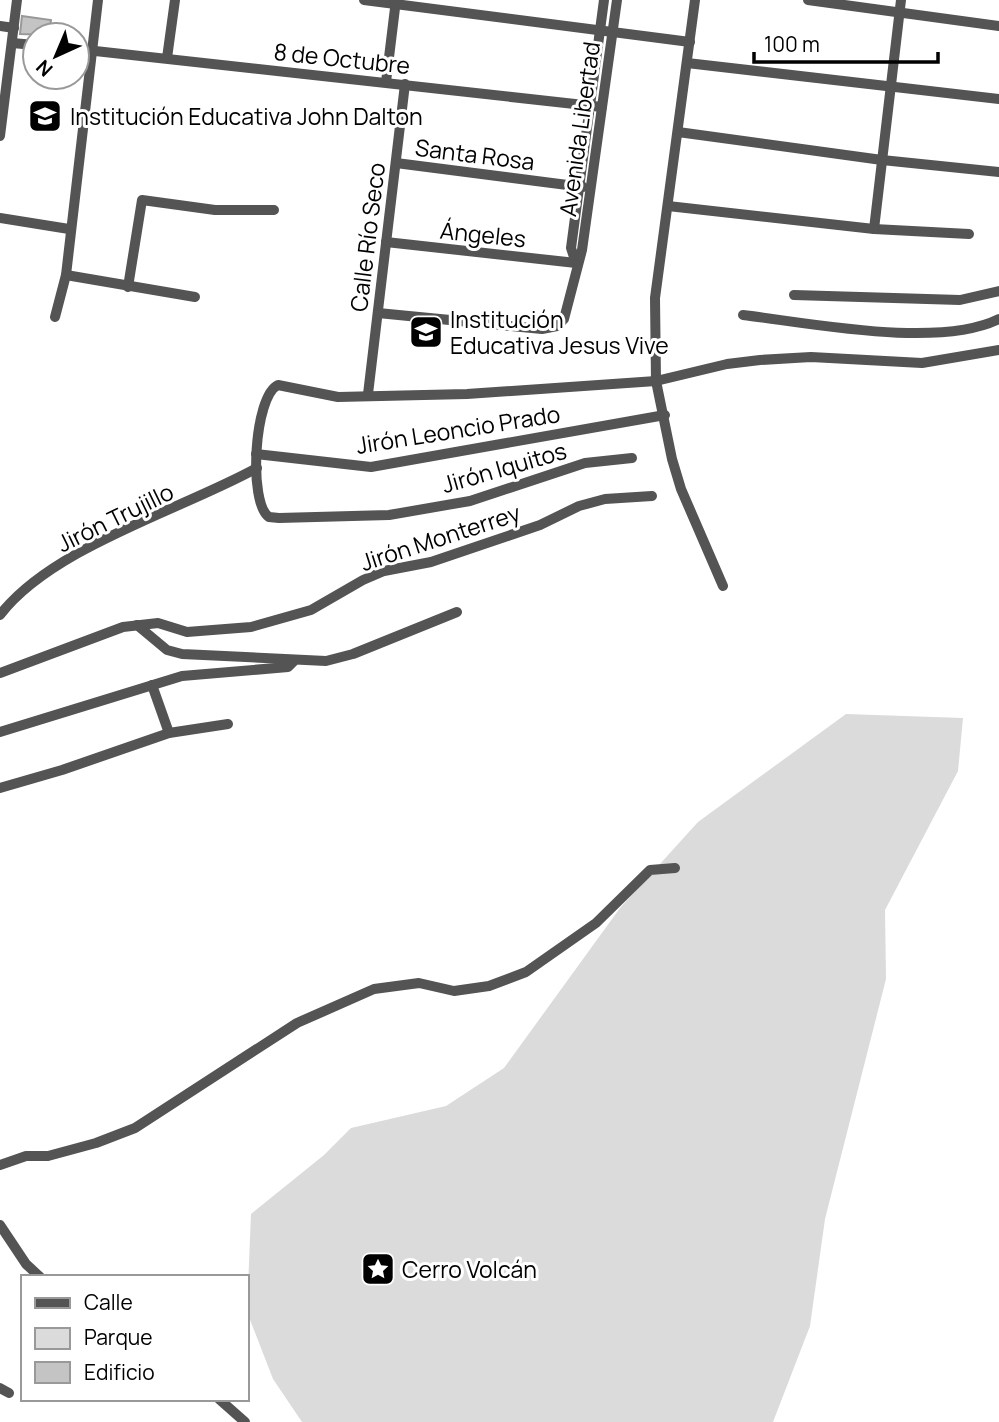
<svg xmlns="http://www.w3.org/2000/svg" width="999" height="1422" viewBox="0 0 999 1422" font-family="Manrope,sans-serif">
<rect width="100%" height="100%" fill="#fff"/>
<path fill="#dbdbdb" d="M846,714l117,4 -5,53 -73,139 1,69 -61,240 -15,107 -37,96h-471l-29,-43 -26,-67 4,-98 73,-59 27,-27 95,-22 58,-38 116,-160 78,-86z"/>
<path fill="#c4c4c4" stroke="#989898" stroke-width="2" d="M22,16l29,4 -2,15 -29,-1z"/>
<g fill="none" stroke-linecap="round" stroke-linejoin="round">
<g stroke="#545454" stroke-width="10">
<path d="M364,0l326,42"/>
<path d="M695,0l-40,298 1,83 16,78 9,30 42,97"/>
<path d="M808,0l191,26"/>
<path d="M0,26l14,2"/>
<path d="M12,43l23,2"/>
<path d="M77,49l525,58"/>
<path d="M167,58l8,-58"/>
<path d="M687,63l312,36"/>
<path d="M386,82l10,-82"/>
<path d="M678,132l204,28 117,12"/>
<path d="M0,136l17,-136"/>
<path d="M396,163l187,24"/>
<path d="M668,206l206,23 95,5"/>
<path d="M0,218l69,11"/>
<path d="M874,229l27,-229"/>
<path d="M386,242l190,21"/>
<path d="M576,263l-5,-15 33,-248"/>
<path d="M66,275l129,22"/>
<path d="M128,287l14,-87 73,10h59"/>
<path d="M794,295l166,5 39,-9"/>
<path d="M378,313l164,16 15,-3 7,-7 18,-69 35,-250"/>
<path d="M743,315c67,8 196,34 256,4"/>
<path d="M55,317l11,-42 32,-275"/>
<path d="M368,394l37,-310"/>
<path d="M256,454l115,13 294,-52"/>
<path d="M632,458l-47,5 -115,38 -81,14 -110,3 -10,-1c-21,-14 -15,-121 9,-132l60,12 129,-3 189,-13 71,-17 33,-4 51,-3 111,6 77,-13"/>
<path d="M0,615c52,-68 181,-105 257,-147"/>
<path d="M137,625l30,25 15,4 144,7 27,-7 104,-42"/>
<path d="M0,673l123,-46 35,-4 29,9 64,-5 60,-17 52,-30 21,-9 47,-9 109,-37 39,-19 26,-7 47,-3"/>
<path d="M152,685l17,48"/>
<path d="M0,732l182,-56 106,-9 6,-6"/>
<path d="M0,788l62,-18 107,-37 59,-9"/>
<path d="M0,1165l26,-9h22l48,-13 39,-15 162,-105 77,-34 45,-6 35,8 35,-5 37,-14 70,-49 54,-53 25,-2"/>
<path d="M0,1225l26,39 14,13"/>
<path d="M0,1388l9,5"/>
<path d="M219,1399l26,23"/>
</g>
</g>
<defs>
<symbol id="school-square" viewBox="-11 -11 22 22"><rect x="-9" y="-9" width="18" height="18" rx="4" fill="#000" stroke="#fff"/><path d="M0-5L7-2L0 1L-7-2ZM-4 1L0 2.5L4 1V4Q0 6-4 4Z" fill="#fff"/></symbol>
<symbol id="sight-square" viewBox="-11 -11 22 22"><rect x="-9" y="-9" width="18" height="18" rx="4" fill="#000" stroke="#fff"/><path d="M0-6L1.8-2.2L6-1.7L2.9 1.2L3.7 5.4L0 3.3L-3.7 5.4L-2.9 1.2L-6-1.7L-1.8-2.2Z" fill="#fff"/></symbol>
</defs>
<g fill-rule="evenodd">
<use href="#school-square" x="26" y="97" width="38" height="38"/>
<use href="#school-square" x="407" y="313" width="38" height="38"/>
<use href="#sight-square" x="359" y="1250" width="38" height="38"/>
</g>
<g text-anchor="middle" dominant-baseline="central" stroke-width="6" stroke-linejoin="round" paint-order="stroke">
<g font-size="23" fill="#000" stroke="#fff">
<text transform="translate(342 58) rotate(6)">8 de Octubre</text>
<text transform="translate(579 129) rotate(-82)">Avenida Libertad</text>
<text transform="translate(475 154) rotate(7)">Santa Rosa</text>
<text transform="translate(483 234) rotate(6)">Ángeles</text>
<text transform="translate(367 237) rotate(-83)">Calle Río Seco</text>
<text transform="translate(458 429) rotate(-9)">Jirón Leoncio Prado</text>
<text transform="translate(504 467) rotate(-16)">Jirón Iquitos</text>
<text transform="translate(115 517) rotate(-26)">Jirón Trujillo</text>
<text transform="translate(440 537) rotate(-18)">Jirón Monterrey</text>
</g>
<g font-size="23" fill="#000" stroke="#fff" text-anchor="start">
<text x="70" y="116">Institución Educativa John Dalton</text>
<text x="450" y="319">Institución<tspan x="450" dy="26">Educativa Jesus Vive</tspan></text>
<text x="402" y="1269">Cerro Volcán</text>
</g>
</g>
<rect x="21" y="1275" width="228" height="126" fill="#ffffff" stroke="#999999" stroke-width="2"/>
<rect x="35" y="1298" width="35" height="10" fill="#545454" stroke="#999999" stroke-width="2"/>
<text x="84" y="1310" font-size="21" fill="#000000">Calle</text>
<rect x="35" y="1328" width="35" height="21" fill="#dbdbdb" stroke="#999999" stroke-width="2"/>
<text x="84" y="1345" font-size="21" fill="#000000">Parque</text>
<rect x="35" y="1362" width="35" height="21" fill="#c4c4c4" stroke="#999999" stroke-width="2"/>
<text x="84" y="1380" font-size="21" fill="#000000">Edificio</text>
<g transform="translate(56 56) rotate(224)"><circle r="33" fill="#ffffff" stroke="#999999" stroke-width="2"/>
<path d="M0-5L12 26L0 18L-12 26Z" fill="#000000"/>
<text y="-10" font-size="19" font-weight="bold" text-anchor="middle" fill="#000000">N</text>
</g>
<path d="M754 52v10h184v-10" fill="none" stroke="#000000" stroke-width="3.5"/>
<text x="764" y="52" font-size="21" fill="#000000" stroke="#ffffff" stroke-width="5" paint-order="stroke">100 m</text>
</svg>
